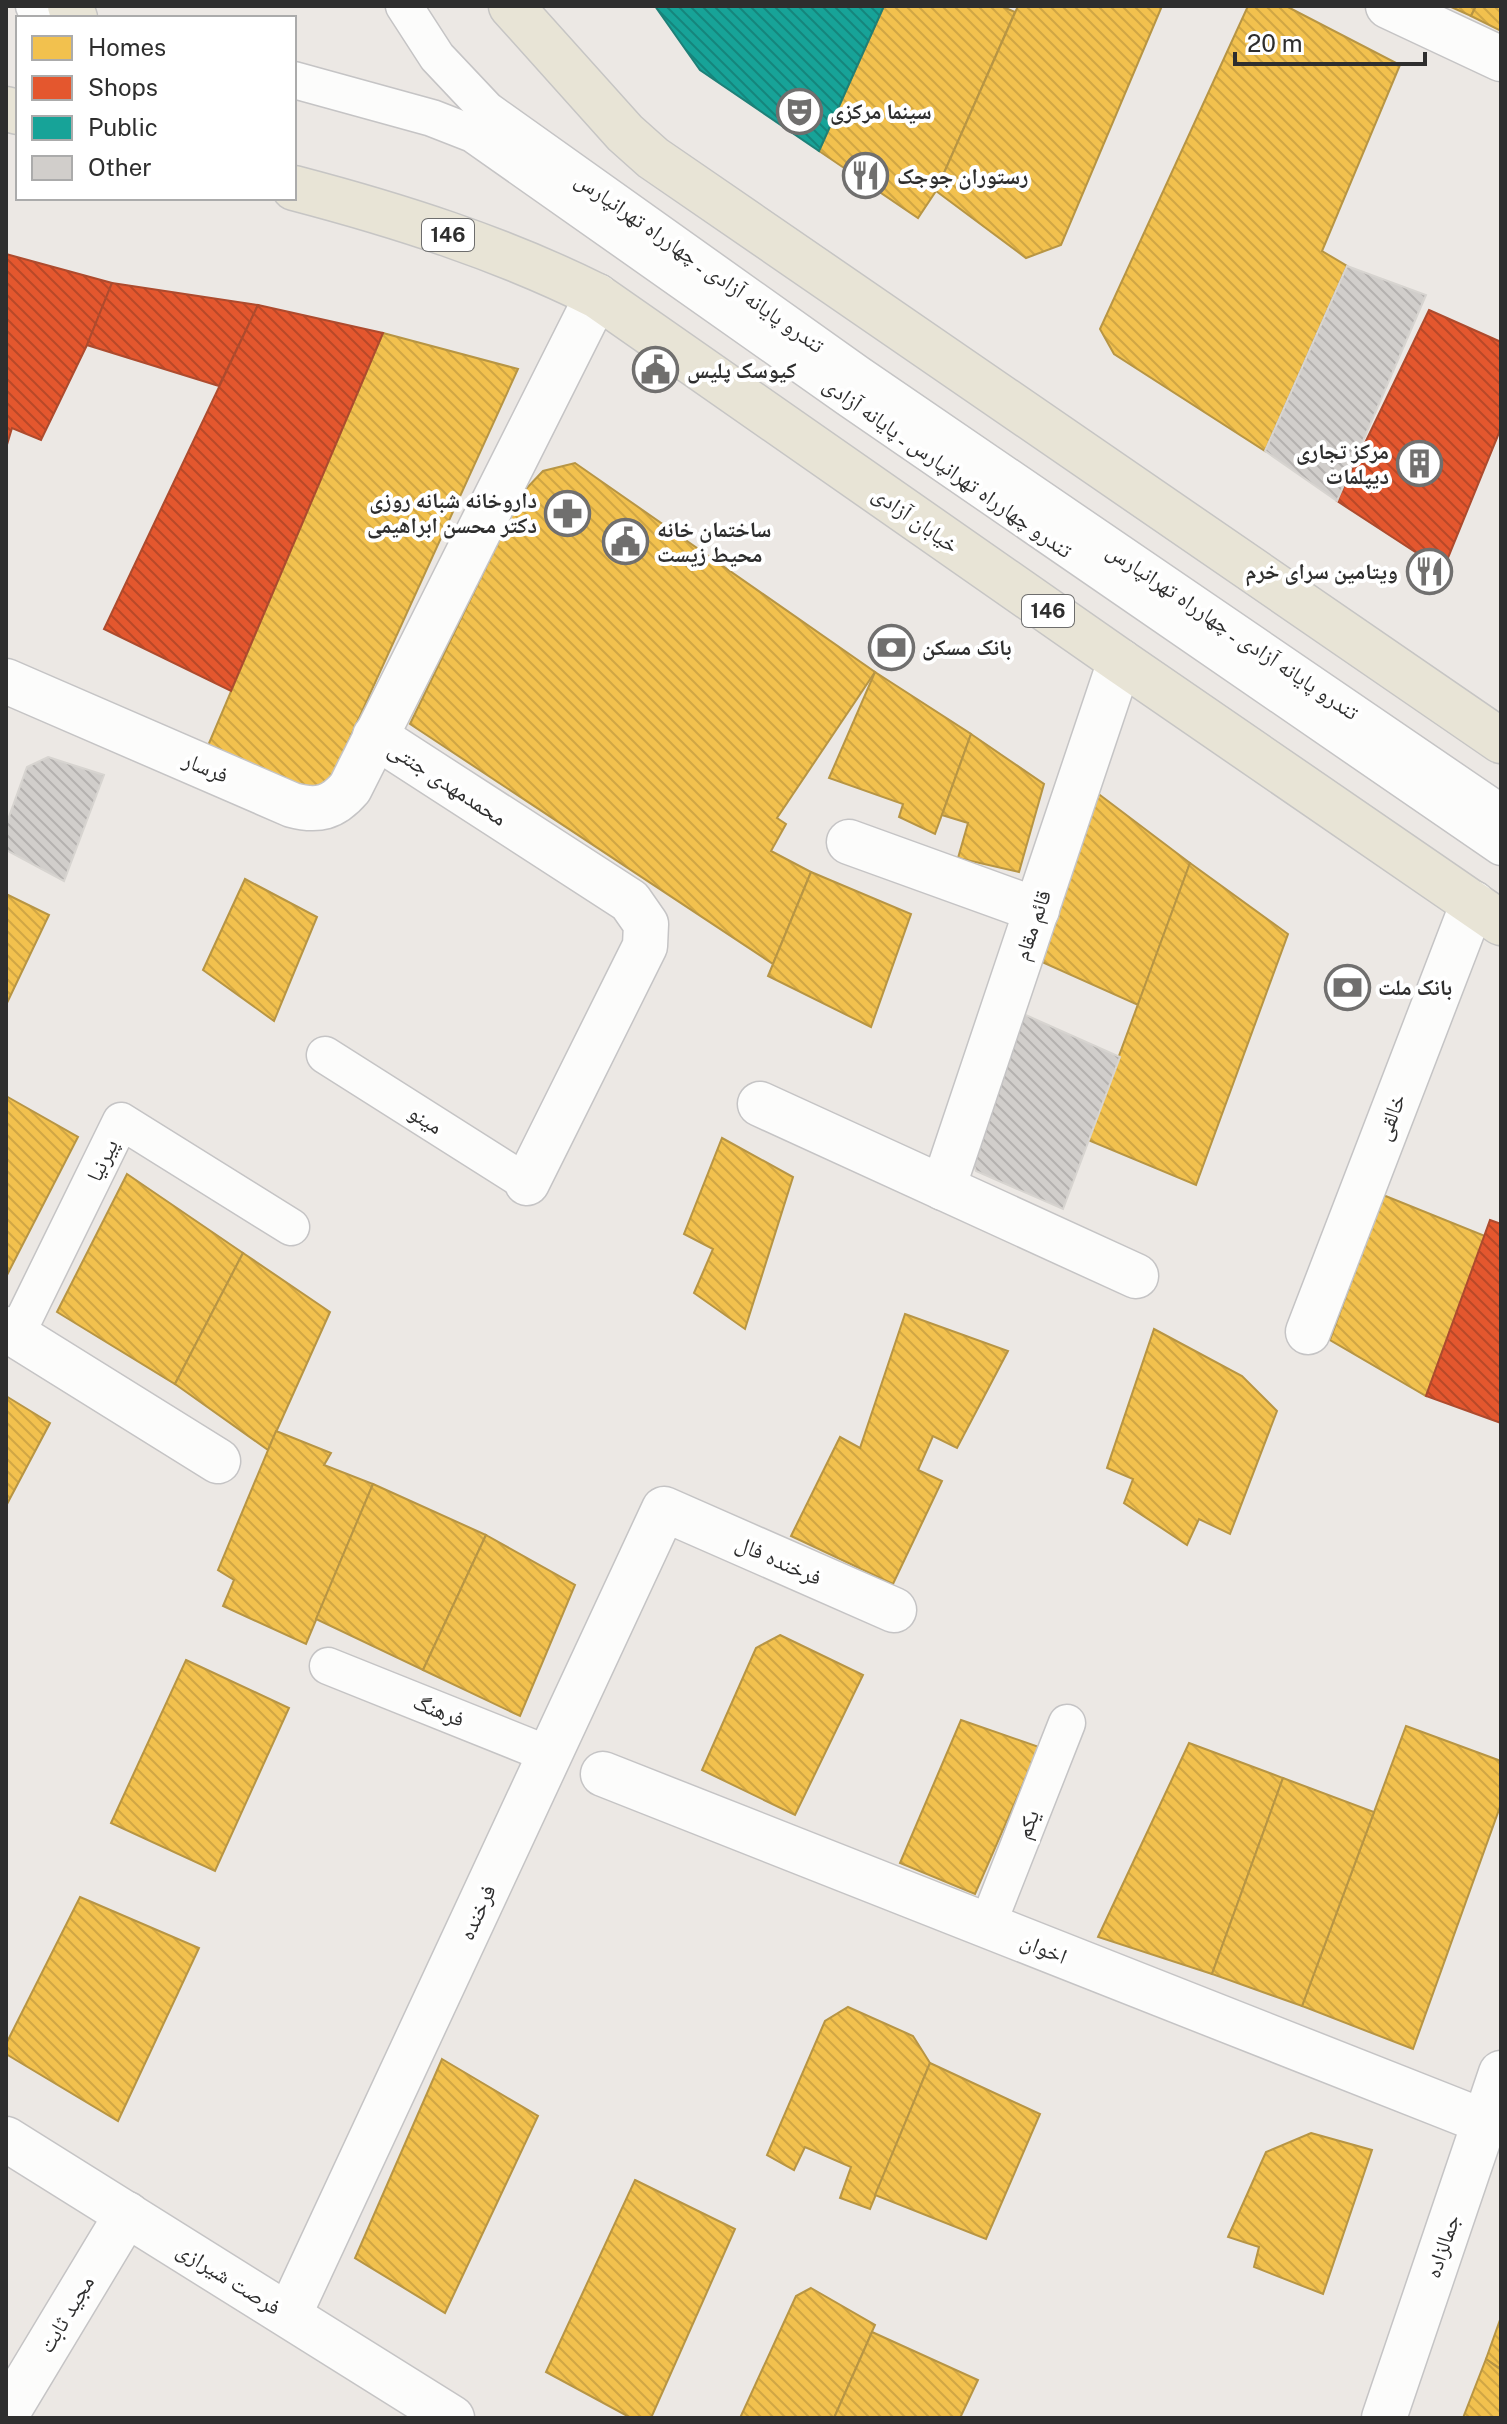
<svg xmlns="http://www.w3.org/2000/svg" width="1507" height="2424" viewBox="0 0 1507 2424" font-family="'Public Sans','Noto Naskh Arabic',sans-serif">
<defs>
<pattern id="homes-back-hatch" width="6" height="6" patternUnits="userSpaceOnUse" patternTransform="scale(2)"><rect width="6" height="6" fill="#f2c14e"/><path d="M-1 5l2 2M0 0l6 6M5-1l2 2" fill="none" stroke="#d0a644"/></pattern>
<pattern id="shops-back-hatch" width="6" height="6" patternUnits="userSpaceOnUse" patternTransform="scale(2)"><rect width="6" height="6" fill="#e4572e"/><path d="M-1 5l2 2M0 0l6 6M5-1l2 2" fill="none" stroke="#b94828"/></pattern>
<pattern id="public-back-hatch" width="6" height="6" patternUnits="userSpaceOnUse" patternTransform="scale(2)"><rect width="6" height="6" fill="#17a398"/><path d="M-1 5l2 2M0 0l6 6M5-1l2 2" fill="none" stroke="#15857c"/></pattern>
<pattern id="building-back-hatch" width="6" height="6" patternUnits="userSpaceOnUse" patternTransform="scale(2)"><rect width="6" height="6" fill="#d1cecb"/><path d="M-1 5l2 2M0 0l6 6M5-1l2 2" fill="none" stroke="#b4b1af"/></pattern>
</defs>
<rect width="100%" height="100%" fill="#ece8e4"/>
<g fill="url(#homes-back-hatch)" stroke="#b79544" stroke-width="2">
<path d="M884,6h117l14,6 -79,179 -18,27 -99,-67z"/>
<path d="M1018,6h144l-101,239 -35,13 -90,-67z"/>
<path d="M1248,6h38l114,59 -78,186 25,15 -82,185 -151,-97 -14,-25z"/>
<path d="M1449,6h27l-5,10z"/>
<path d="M1476,6h25v25l-30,-15z"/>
<path d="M383,333l135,36 -195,428 -116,-49z"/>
<path d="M575,463l300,209 -98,146 9,6 -15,27 40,21 -38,92 -363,-240 112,-231 21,-22z"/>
<path d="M875,672l96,62 -36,100 -36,-17 4,-13 -74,-26z"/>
<path d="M971,734l73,50 -25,88 -61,-14 10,-35 -26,-8z"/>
<path d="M1092,789l98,74 -52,142 -105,-47z"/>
<path d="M1190,863l98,71 -92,251 -108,-45z"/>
<path d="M811,872l100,42 -40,113 -103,-51z"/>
<path d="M245,879l72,38 -43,104 -71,-51z"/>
<path d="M6,894l43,21 -43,90z"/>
<path d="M6,1096l72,41 -72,140z"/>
<path d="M722,1138l71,39 -48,152 -51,-36 19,-44 -29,-15z"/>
<path d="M127,1174l116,79 -68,131 -118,-72z"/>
<path d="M1383,1195l102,41 -59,160 -96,-56z"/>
<path d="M243,1253l87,59 -62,138 -93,-66z"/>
<path d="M905,1314l103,37 -51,97 -24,-12 -15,34 24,11 -49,103 -102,-48 49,-99 20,11z"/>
<path d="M1154,1329l88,47 35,35 -47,123 -31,-15 -12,26 -63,-42 9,-24 -26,-11z"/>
<path d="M6,1396l44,27 -44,83z"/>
<path d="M276,1431l55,22 -7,12 49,19 -67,160 -83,-38 11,-26 -16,-10z"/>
<path d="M373,1484l113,51 -63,135 -107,-51z"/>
<path d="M486,1535l89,50 -55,131 -97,-46z"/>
<path d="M780,1635l83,40 -68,140 -93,-45 54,-122z"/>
<path d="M186,1660l103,48 -74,163 -104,-48z"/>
<path d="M961,1720l78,27 -64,147 -75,-31z"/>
<path d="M1406,1726l95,35v43l-88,245 -111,-43z"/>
<path d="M1189,1743l94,35 -71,196 -114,-37z"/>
<path d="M1283,1778l91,34 -72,194 -90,-32z"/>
<path d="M80,1897l119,51 -81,173 -112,-67v-10z"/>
<path d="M848,2007l65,29 17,27 -60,146 -30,-11 11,-31 -46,-20 -11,23 -27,-15 58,-134z"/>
<path d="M442,2059l96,57 -93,197 -90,-55z"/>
<path d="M930,2063l110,51 -54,125 -111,-44z"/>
<path d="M1311,2133l61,17 -49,144 -69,-27 5,-20 -31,-10 38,-85z"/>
<path d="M635,2180l100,49 -84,189h-20l-85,-46z"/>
<path d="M811,2288l64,37 -41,93h-94l56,-122z"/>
<path d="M1501,2317v52l-15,-10z"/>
<path d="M872,2332l106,48 -18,38h-126z"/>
<path d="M1486,2359l15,11v48h-38z"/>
</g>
<g fill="url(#shops-back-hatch)" stroke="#ad4b2e" stroke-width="2">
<path d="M6,254l106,29 -25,62 -46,95 -29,-12 -6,20z"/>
<path d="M112,283l146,22 -39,81 -132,-41z"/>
<path d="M258,305l125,28 -152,358 -127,-62z"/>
<path d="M1429,310l72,32v86l-58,142 -106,-69z"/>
<path d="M1490,1220l11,4v199l-75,-27z"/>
</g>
<path fill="url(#public-back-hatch)" stroke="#1e8078" stroke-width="2" d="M655,6h229l-65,145 -119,-81z"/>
<g fill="url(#building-back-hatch)" stroke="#d7d4d0" stroke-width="2">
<path d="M1347,266l79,29 -89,206 -72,-50z"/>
<path d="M48,757l56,18 -40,106 -58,-31v-25l21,-58z"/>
<path d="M1019,1012l101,45 -57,152 -87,-38 -12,-34z"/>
</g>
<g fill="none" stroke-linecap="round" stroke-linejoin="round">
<defs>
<g id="service">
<path d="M34,6l39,12"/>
<path d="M404,6l33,51 50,53 371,264 643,439"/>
<path d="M294,80l138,38 41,16 375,264 653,449"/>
<path d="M325,1055l202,128"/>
<path d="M16,1335l105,-214 170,106"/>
<path d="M328,1666l222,89"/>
<path d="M987,1926l80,-203"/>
</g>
<g id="minor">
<path d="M1388,6l113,53"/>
<path d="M6,681l286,124c26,7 41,3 58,-17l247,-492"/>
<path d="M375,736l255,165 16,23 -1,22 -118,237"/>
<path d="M849,842l188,68"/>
<path d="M760,1104l376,172"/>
<path d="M943,1188l177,-527"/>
<path d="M6,1329l212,132"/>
<path d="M1308,1332l165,-429"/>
<path d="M603,1774l882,348"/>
<path d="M289,2315l375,-806 230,101"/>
<path d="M6,2415l121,-201"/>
</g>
<path id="tertiary" d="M6,2139l446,279"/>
<path id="secondary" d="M1384,2418l117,-345"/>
<g id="primary">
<path d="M70,6l5,12"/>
<path d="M511,6l114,127 28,25 848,583"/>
<path d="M6,109l12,3"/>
<path d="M294,188c103,27 207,60 303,108l523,365 381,262"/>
</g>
</defs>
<use href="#service" stroke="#c5c4c5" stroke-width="39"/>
<use href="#minor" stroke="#c5c4c5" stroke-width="47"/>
<use href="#tertiary" stroke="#c5c4c5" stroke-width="47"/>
<use href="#secondary" stroke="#c5c4c5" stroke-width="47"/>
<use href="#primary" stroke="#c6c5c4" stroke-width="47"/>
<use href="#service" stroke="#fcfcfb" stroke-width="36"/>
<use href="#minor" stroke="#fcfcfb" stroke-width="44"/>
<use href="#tertiary" stroke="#fcfcfb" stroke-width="44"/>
<use href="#secondary" stroke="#fcfcfb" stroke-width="44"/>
<use href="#primary" stroke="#e8e4d6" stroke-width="44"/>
</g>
<defs>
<symbol id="theatre-ring" viewBox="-11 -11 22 22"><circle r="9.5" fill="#fff" stroke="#706f6e" stroke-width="1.5"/><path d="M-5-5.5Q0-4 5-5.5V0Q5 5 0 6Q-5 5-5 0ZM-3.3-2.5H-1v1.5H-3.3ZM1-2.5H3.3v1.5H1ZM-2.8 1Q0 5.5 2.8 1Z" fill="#706f6e"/></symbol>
<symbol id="restaurant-ring" viewBox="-11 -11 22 22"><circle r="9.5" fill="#fff" stroke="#706f6e" stroke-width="1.5"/><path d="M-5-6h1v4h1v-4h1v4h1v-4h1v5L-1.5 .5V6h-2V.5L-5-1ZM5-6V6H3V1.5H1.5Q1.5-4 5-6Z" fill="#706f6e"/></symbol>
<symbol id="civic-ring" viewBox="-11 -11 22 22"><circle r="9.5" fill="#fff" stroke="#706f6e" stroke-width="1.5"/><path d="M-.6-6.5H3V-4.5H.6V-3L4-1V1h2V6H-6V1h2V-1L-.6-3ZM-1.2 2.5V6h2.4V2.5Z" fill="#706f6e"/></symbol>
<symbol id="building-ring" viewBox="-11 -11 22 22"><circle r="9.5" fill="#fff" stroke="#706f6e" stroke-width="1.5"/><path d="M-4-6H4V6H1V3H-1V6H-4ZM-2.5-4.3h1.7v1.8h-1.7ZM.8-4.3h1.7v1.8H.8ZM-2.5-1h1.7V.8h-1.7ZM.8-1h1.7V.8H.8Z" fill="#706f6e"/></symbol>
<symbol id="pharmacy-ring" viewBox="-11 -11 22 22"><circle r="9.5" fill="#fff" stroke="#706f6e" stroke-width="1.5"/><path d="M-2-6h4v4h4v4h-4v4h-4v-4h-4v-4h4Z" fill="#706f6e"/></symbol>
<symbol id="bank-ring" viewBox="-11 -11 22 22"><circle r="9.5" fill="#fff" stroke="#706f6e" stroke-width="1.5"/><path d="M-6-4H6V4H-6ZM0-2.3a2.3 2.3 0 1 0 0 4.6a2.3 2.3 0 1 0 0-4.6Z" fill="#706f6e"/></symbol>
</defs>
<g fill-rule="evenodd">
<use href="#theatre-ring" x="774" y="86" width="51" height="51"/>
<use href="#restaurant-ring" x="840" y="150" width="51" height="51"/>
<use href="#civic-ring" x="630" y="344" width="51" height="51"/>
<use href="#building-ring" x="1394" y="438" width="51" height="51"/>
<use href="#pharmacy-ring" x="542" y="488" width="51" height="51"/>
<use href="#civic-ring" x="600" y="516" width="51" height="51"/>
<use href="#restaurant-ring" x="1404" y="546" width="51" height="51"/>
<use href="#bank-ring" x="866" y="622" width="51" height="51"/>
<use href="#bank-ring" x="1322" y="962" width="51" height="51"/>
</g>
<g text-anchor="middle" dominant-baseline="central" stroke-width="8" stroke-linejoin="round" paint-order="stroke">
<g fill="#fff" stroke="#6d6d6d" stroke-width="2">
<rect x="422" y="219" width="52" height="32" rx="6"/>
<rect x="1022" y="595" width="52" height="32" rx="6"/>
</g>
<g font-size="20" font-weight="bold" fill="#2e2e2e">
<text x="448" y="235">146</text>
<text x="1048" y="611">146</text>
</g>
<g font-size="22" font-weight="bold" fill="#2e2e2e" stroke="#fff" text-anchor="start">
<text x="830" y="111">سینما مرکزی</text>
<text x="897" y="176">رستوران جوجک</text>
<text x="687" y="370">کیوسک پلیس</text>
<text x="1389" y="451" text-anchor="end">مرکز تجاری<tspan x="1389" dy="25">دیپلمات</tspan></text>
<text x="537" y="500" text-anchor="end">داروخانه شبانه روزی<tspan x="537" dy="25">دکتر محسن ابراهیمی</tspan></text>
<text x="657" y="529">ساختمان خانه<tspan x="657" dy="25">محیط زیست</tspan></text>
<text x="1398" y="571" text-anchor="end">ویتامین سرای خرم</text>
<text x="922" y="647">بانک مسکن</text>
<text x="1378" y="987">بانک ملت</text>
</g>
<g font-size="22" fill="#2e2e2e" stroke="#fff">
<text transform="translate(700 262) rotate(35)">تندرو پایانه آزادی ـ چهارراه تهرانپارس</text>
<text transform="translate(948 467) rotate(35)">تندرو چهارراه تهرانپارس ـ پایانه آزادی</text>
<text transform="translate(916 519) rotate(35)">خیابان آزادی</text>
<text transform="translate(1233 631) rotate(34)">تندرو پایانه آزادی ـ چهارراه تهرانپارس</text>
<text transform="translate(206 767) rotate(23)">فرسار</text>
<text transform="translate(448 783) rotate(33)">محمدمهدی جنتی</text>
<text transform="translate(1032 925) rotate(-71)">قائم مقام</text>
<text transform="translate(1390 1117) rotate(-69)">خالقی</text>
<text transform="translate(426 1119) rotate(32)">مینو</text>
<text transform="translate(102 1160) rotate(-64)">پیرنیا</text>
<text transform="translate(779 1560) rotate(24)">فرخنده فال</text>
<text transform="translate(439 1710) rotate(22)">فرهنگ</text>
<text transform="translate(1027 1824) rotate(-68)">یکم</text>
<text transform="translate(477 1912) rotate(-65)">فرخنده</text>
<text transform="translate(1044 1948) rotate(22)">اخوان</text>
<text transform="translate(1442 2246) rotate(-71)">جمالزاده</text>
<text transform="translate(229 2278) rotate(32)">فرصت شیرازی</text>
<text transform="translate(66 2314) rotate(-59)">مجید ثابت</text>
</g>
</g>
<rect width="1507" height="2424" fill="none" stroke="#2e2e2e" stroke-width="16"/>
<rect x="16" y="16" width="280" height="184" fill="#ffffff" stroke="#ababab" stroke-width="2"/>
<rect x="32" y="36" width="40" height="24" fill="#f2c14e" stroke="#ababab" stroke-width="2"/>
<text x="88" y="56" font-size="24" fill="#2e2e2e">Homes</text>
<rect x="32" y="76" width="40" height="24" fill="#e4572e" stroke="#ababab" stroke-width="2"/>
<text x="88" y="96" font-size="24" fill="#2e2e2e">Shops</text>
<rect x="32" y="116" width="40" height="24" fill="#17a398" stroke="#ababab" stroke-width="2"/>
<text x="88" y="136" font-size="24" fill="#2e2e2e">Public</text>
<rect x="32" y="156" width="40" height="24" fill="#d1cecb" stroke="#ababab" stroke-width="2"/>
<text x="88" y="176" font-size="24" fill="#2e2e2e">Other</text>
<path d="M1235 52v12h190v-12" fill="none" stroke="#2e2e2e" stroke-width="4"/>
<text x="1247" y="52" font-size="24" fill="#2e2e2e" stroke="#ffffff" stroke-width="6" paint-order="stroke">20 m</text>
</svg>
